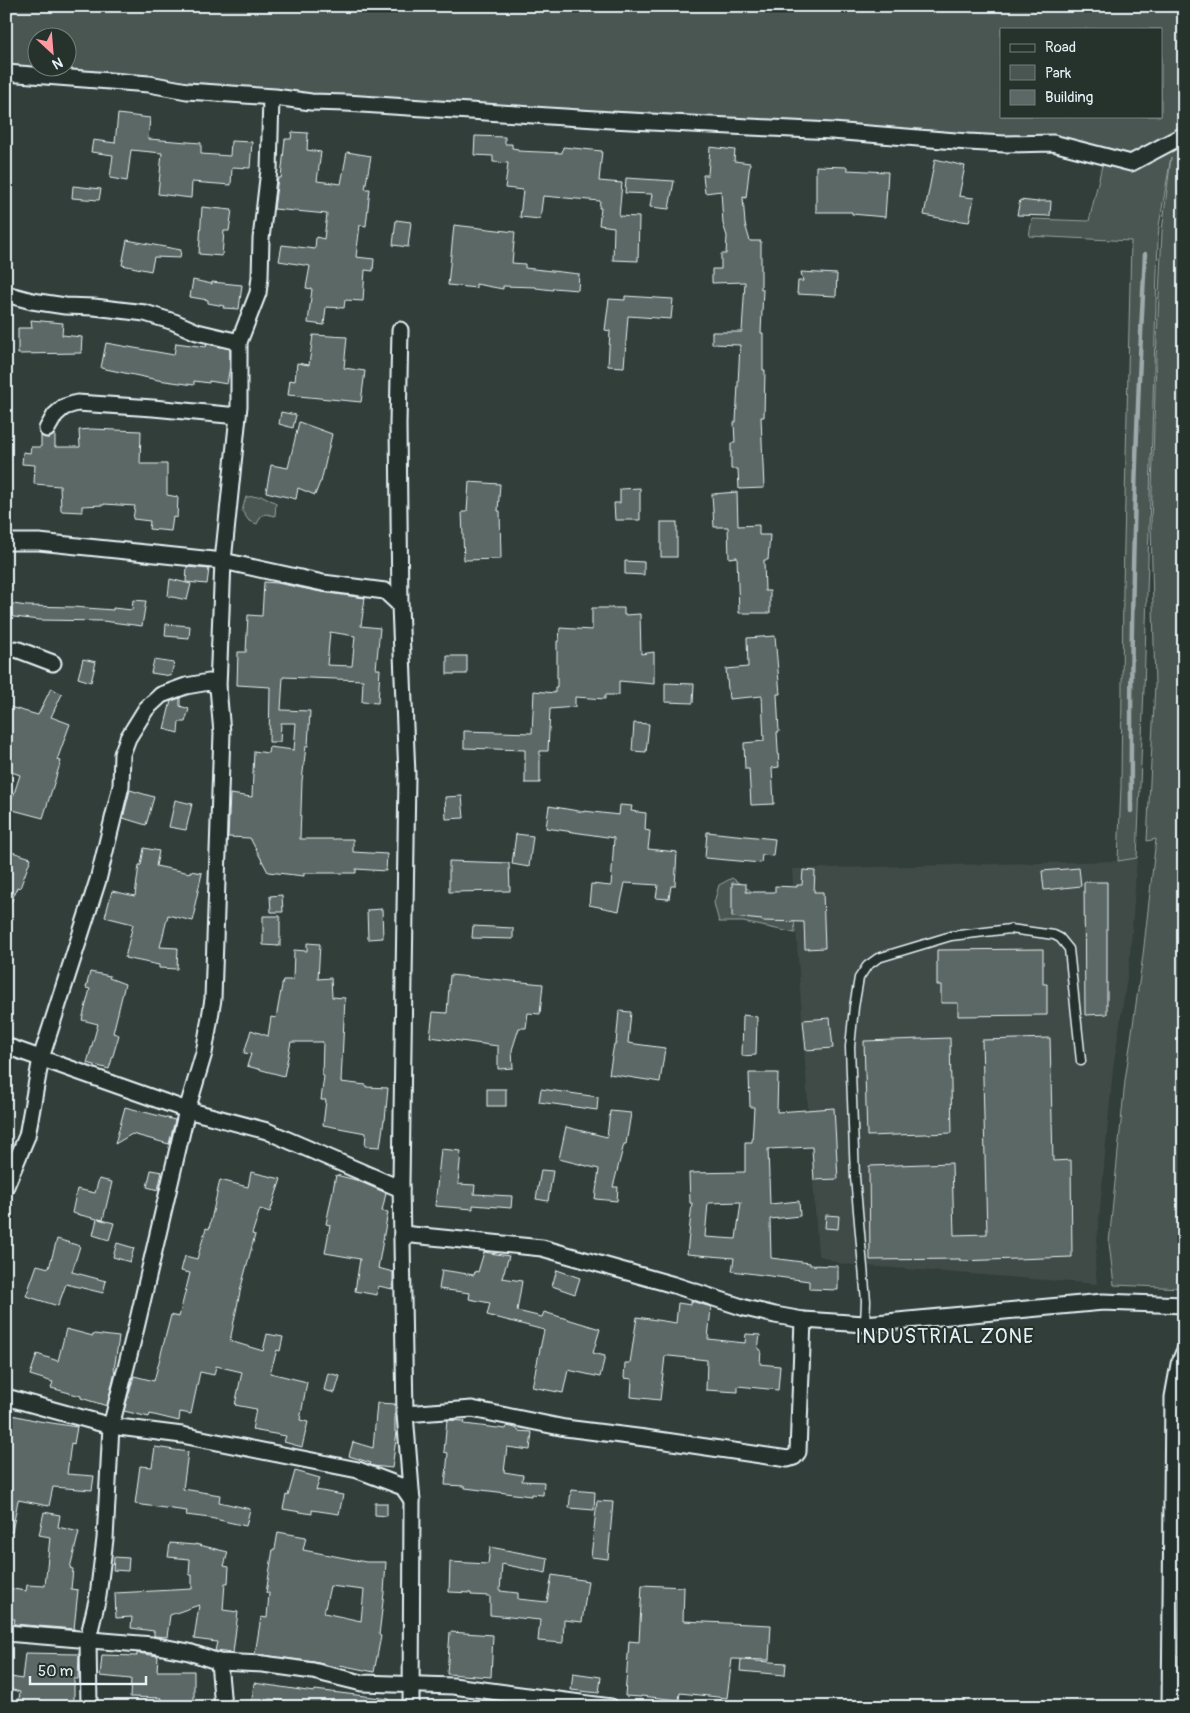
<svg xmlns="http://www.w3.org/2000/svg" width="1190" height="1713" viewBox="0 0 1190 1713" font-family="Pangolin,sans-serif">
<rect width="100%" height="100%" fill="#323e39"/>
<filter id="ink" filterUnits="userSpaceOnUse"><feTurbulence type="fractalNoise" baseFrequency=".02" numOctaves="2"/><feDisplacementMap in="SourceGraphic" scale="10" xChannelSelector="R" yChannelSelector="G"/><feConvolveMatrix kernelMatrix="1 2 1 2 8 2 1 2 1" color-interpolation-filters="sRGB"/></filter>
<g filter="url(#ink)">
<path fill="#3f4b46" d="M1137,858l-7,100 -17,111 -18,194 2,21 -255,-20 -24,-9 -26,-386 326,-8z"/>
<g fill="#495651" stroke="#98a4a4" fill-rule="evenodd">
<path d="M6,6h1178v1282l-70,-3 -5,-42 16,-162 18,-126 13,-116 -9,2 8,-156 -4,-160 5,-166 6,-128 9,-74 -12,69 -1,15 -14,447 -7,170 -19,3 3,-75 2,-199 8,-346 -102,-5 3,-17 57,2 15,-64 -99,-13 -999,-71zM1001,29h160v87h-160zM38,38h30v30h-30z"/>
<path d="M263,496l13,7 -1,13 -9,-2 -5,2 -4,8 -8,-3 -7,-10 4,-14z"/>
<path d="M732,878l22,15 39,1 2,39 -52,-11h-24l-5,-19 5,-18z"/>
</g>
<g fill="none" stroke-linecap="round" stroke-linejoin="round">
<path stroke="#9ea9ab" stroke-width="4.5" d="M1131,811c-1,-186 4,-372 14,-557"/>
</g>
<g fill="#5c6865" stroke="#e8f1f8" fill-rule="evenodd">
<path d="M118,114l32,4 -2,21 53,4v11l29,2 1,-15 21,1 -2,26 -18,-1 -1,18 -39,-3 -1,16 -33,-4 4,-41 -31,-3 -4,31 -17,-3 3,-23 -22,-3 2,-12 22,3z"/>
<path d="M292,132l16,1 -1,17 14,2 -4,29 24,3 6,-32 24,4 -6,33h5l-4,37 -6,-1 -4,32 18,2 -1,12 -8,-1 -2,31 -18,-1 -1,8 -18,-1 -2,18 -16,-2 4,-34 -6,-1 4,-22 -31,-5 3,-16 33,4 1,-12 8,2 3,-25 -53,-5 4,-31h3l4,-39h6z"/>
<path d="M475,136l30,1v7h7v4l6,1v2l44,2 1,-6 39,4 -3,30 23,2 -3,33 20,1 -1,44 -25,-1 1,-33 -15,-2 2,-17h-2l1,-7 -57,-5 -3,23 -20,-2 3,-27 -18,-2 3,-25 -15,-1v-6l-19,-1z"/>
<path d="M710,147l25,3 -1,11 16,2 -4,35 -3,-1 2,27 5,17h11v48h2l-2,44h2v37h2l-1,47h-3l3,71 -25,1 -1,-20h-7v-26h4l-1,-21h2l4,-77 -28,-1v-12h30l3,-50 -33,1v-14h9v-15h5l1,-18 -4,-12 -2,-33 -16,2 -2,-18h5z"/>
<path d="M935,159l30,7 -6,30 15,2 -5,24 -15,-2v1l-30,-6z"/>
<path d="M816,166l31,1v3l41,2 -3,45 -33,-3v-2h-36z"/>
<path d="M626,178l48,3 -5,28 -19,-2 2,-13 -27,-1z"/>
<path d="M73,186l28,3 -2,11 -27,-2z"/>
<path d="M1020,200l18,2v-1h13l-1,15 -33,-1z"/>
<path d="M202,207l30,3 -3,21h-5l-2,25 -23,-2z"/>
<path d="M396,220l15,2 -3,25 -15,-2z"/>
<path d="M454,225l61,7 -3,31 13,1v4l54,6 -1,16 -25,-2v2l-17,-2v-1l-33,-1v3l-27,-5v4l-28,-3z"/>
<path d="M127,240l54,10 -1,8 -26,-1 -3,14 -29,-6z"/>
<path d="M801,272l36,2 -1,22 -39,-2 1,-13h5z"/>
<path d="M193,280l19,4v-2l30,3 -3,24 -16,-1 1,-2 -16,-3v-3l-18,-3z"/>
<path d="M625,296l48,3 -2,20 -43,-3 -4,51 -16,-1 2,-35 -5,-1 4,-31 16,1z"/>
<path d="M31,320l32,3 -1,12 20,2 -1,16 -63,1v-26h14z"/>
<path d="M313,335l34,2 -3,31 21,3 -4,31 -73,-7 2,-15 5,1 2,-18 12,2z"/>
<path d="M106,343l68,12 2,-12 30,4 1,-3 23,5v17l-3,18 -18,-3v2l-15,-2v4l-36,-5 -57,-12z"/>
<path d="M281,412l15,3 -3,13 -14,-4z"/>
<path d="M299,422l33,12 -11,48h-1l-5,13 -17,-7 -2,11 -30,-7 5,-27 17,3z"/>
<path d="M91,429l50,2 -1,33h27v31l11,2 -1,21 -4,-1 -2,14 -22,-2 1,-8 -17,-2 2,-13 -31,-2v1l-22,1v6l-21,-1 -1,-25 -26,-2 1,-19 -13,-1 1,-12 7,1 1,-6h10v-11l7,2 7,-4v13h25l-1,-17z"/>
<path d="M469,482l31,2 -2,27h2l1,48 -37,1 -2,-48h5z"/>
<path d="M640,488v32h-25l-1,-17h6v-14z"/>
<path d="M737,492l1,34 21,-1v10h11l-2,25h-4l1,31h5v22h-31l-2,-56 -8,1 -1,-31h-14l-2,-33z"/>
<rect x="661" y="522" width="16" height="35"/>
<path d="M625,561l19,1v13l-19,-1z"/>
<path d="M187,567l22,2 -2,15 -21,-2z"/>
<path d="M170,579l21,5 -4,16 -19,-4z"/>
<path d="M264,582l13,1 44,9 44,6 -4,28 19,2 -4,41h4l-2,34 -16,-1 1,-22 -80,-3 -2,33 29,1 -2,35h-2l-4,35 -2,58h53v13l34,2 -1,17 -30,-2v4h-52v3l-36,-4 -18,-34 -22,-1 2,-43 22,3 2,-46 14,2 1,-6 25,3 2,-27h-15l-1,19h-11l1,-55 -33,-2 1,-33h8l2,-37 14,1zM330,632l25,4 -3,30 -25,-1z"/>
<path d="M133,600l13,1 -4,25 -39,-5 -64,-1 -33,-4v-13l21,3 46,1 40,3v-2l19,2z"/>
<path d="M592,608h32v7l16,-1 1,40 13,-2v32l-35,-3v14h-14v4l-30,-2v10l-25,2 -2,42h-8v32h-15v-33l-61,-2v-17l68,2 2,-42 21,2v-6h2v-46h2l1,-13 32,2z"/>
<path d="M166,624l24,2 -1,12 -24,-2z"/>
<path d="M775,636l5,58h-3l2,38h-2l2,35 -7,1 2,36 -23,1 -2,-36h-4l-1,-26 20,-2 -2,-45 -33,3 -3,-30 22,-2 -1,-29z"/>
<rect x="447" y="656" width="20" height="18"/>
<path d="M83,659l13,3 -5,20 -13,-4z"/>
<path d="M154,660l20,3 -3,13 -20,-3z"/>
<path d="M665,683l29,1 -1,19 -28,-1z"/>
<path d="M51,688l11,6 -11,23 19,7 -13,36 4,1 -18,57 -34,-9 11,-34 -14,-5v-20l6,-14 -6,-2v-28l32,9z"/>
<path d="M180,698v8l9,3 -4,13h-6l-1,11 -14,-4 7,-28z"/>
<path d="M634,723l15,1 -3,28 -14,-1z"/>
<path d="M130,790l24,7 -8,28 -23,-7z"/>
<path d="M462,796l2,22 -18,1 -1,-22z"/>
<path d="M175,800l17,4 -6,26 -17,-3z"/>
<path d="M620,805l12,1 -1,5 15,2 -1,17 5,1 -2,18 29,3 -2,34h-4l-2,13 -13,-1 2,-13 -33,-2 -6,28 -30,-6 2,-21 20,2 3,-48 -68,-10 3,-22 35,6v-1l35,4z"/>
<path d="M707,832l68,7 -2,17 -11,-1 -1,8 -56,-5z"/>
<path d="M516,834l17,2 -4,31 -17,-3z"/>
<path d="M144,848l15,3 -3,15 34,7v-2l12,2 -8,36h2l-3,12 -25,-6 -8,32 18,1 -1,21 -18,-1v-3l-34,-7 8,-34 -28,-7 7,-26 23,5 4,-31h2z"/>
<path d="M6,850l25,8 -11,30 -3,-1 -9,24h-2z"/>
<path d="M449,861l60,2 1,28 -61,1z"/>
<path d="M1079,868l2,18 -37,4 -2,-19z"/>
<path d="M803,870l12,1 -1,21h9l2,56 -20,1 -1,-27 -42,-1v-1l-30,-3v-34l14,1v8h29v-6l22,1v-2h5z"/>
<path d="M1084,882h23v132l-22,1z"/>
<path d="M282,895l1,17h-12l-1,-16z"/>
<path d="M382,909l1,29 -15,1 -1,-29z"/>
<path d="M263,916h17v30l-17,-1z"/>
<path d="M473,926l40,2v11l-41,-1z"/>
<path d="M307,943l13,1 -2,35 13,-1 1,19 13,1 -4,84 25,3v2l22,1 -3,32h-1l-4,27 -15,-1 1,-13 -43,-8 3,-25h-5l3,-24h-2l1,-34h-32l-7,34 -37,-10 4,-12 -7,-1 7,-23 17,6 3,-19 5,1 7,-38h10l1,-30 13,1z"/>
<path d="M1043,949v35h4v31l-89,1v-13h-17v-18h-4v-35z"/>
<path d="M90,972l20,4 -1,2 16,6 -12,49 6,2 -10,34 -22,-6 11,-39 -16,-4 8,-31 -4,-1z"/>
<path d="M450,975l93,9 -3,30 -12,-1 -2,15h-7l-7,22 1,18 -15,1v-23l-68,-9 3,-25 14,1z"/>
<path d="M619,1011l12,1 -3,31 37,5 -5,34 -51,-8 5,-30h2z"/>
<path d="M743,1015l14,2 -1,38 -14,1z"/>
<path d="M830,1018l3,30 -27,2 -3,-30z"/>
<path d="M950,1038l2,95 -85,3 -3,-95z"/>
<path d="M1050,1038l3,123 18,-1 1,97 -112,4v-2l-90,1 -1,-94 83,-3 2,72 33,-1 -5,-194z"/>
<path d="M749,1073h29l-1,39 57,-4 4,71 -24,1 -2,-33 -44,2 2,55 29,-3 1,15 -30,3 1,39 39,5v2l28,1v24l-29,-1v-8l-77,-10 2,-13 -47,-4 5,-51h-2l-1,-30 56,-1v-30h7l2,-35h-4zM741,1202l-5,37 -31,-2 3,-34z"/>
<rect x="487" y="1089" width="19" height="17"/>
<path d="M541,1089l57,8 -1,13 -58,-8z"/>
<path d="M125,1107l50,13 -6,24 -37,-10 -17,10z"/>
<path d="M610,1111l21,2 -5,31h-2l-11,43h5l-1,14 -22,-2 4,-30 -40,-10 7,-32 41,10z"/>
<path d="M441,1149l20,2 -3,33 17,1 -1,9 38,2 -1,12 -38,-3v4l-38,-3z"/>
<path d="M151,1170l11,2 -4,18 -11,-3z"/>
<path d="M541,1170l12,1 -5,30 -12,-2z"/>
<path d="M251,1172l30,7 -11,33 -10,-3 -8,25 3,1 -14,52 -11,54 33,10 4,-17 16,3 -3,14 -3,-1 -7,23 37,9 -7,38 8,2 -6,25 -18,-5 2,-6 -34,-6 4,-21 -21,-4 7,-33 -26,-6 -2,9 -14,-3 -9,42 -11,-2 -1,9 -29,-7 -1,3 -25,-6 10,-35 20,5 17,-66 8,2 11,-44 -9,-2 4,-15 12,3 9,-31 3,1 11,-49 28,7z"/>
<path d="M336,1175l20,5 30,13 -4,18 6,1 -10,56 15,4v17l-15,-3 -1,9 -22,-4 5,-32 -35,-6 5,-28 -4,-1z"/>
<path d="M99,1179l13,3 -9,38 -5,-1 16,4 -5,17 -16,-5 4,-16 -25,-6 5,-24 18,4z"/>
<path d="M826,1215l13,1 -1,13 -13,-1z"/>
<path d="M57,1239l23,7 -8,26 34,9 -3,12 -37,-9 -8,22 -32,-10 11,-31 12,3z"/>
<path d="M117,1243l17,5 -4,14 -17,-5z"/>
<path d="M484,1252l25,4 -7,22 20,3 -5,30 25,6 2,-5 56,17 -7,24 12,3 -5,21 -32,-7 -5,23 -31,-6 12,-57 -57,-15 3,-12 -21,-4 1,-6 -31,-4 3,-19 32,5 1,-4 3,1z"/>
<path d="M557,1270l23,8 -5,16 -23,-8z"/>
<path d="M691,1301l20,6 -3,32 37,4 1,-9 14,1 -2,14 3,1 -1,14 20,2 -2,24 -40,-4v6l-32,-2 1,-30 -38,-4h-4l-5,44 -29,-3 1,-18 -8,-1 1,-15h5l7,-46 39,6 2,-20 13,2z"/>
<path d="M66,1329l27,7 1,-2 25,3 -5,33 1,1 -8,35 -26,-8v-2l-30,-8 2,-6 -23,-7 7,-21 21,7z"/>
<path d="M328,1373l12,3 -5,17 -11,-3z"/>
<path d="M377,1403l18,1v28h2l-5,36 -19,-2 -3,-1 1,-2 -22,-7 4,-14 20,6z"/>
<path d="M12,1415l27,6 38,6 -3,17 -3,-1 -4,31 27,2 -2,14 -39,-3 -4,19 -31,-6 -6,32h-6v-88z"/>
<path d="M447,1420l18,1 -1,3 42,5 1,-3 5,1 6,2v2l14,1 -2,18 -23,-3 -3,25 19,3 -1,6 22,1 -1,13 -12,-1v2l-66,-8v-2l-20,-1 3,-32 -4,-1z"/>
<path d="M155,1447l33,5 -5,37 37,6 -1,7 31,7 -4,17 -36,-8 -24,-3 1,-4 -52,-7 5,-38 12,1z"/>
<path d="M295,1471l25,7 -4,12 27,5 -4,19 -27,-4v4l-29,-5 3,-14 2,1z"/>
<path d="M571,1490l24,2 -1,18 -25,-2z"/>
<path d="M597,1501l16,1 -5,57 -17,-2z"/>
<path d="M375,1503h12v13l-12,-1z"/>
<path d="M44,1512l16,3 -2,12 21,5 -9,36 3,1 -2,20 7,1 -4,39 -60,-5 1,-5 -9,-1v-30l20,3 1,-6 18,1 5,-49 -11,-2z"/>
<path d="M278,1532l28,5 -3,13 63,12h20l-2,31 -5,42 2,1 -7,36 -34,-7 -1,3 -25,-6 -59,-8 6,-37 6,1 2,-25h-3l7,-44h2zM330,1586l34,4 -3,31 -37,-8z"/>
<path d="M170,1543l25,2v-1l33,8 -4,14 5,1 -1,16h-3l-2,27 15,2 -5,41 -18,-2 2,-9 -23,-3 5,-34 -29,10 -3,22 -13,-1v-5l-23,-3 1,-11 -16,1 -1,-25 77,-4v-14h-3l1,-16 -22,-2z"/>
<path d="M490,1547l58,11 -2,15 -44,-9 -2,27 18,2v6l29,3 5,-27 36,6 -6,41 -18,-2 -1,23 -25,-2 2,-21 -50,-5v-19l-19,-1v-2l-22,-1 1,-30 38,2z"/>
<path d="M114,1557l15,1 -1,13 -15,-1z"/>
<path d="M642,1585l42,2 -1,34 88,4 -2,35 -37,-1 -5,39 -47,-5 -1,7 -38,-4v1l-16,-1 4,-55 10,1z"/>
<path d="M450,1632l43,3 -2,42 -44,-3z"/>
<path d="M25,1653l54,1 -1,25h-4v28h-56l2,-15 -14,-4v-12l16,3z"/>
<path d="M137,1653l21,3 -1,15h37v36h-33l1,-9 -32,-1 1,-18 -31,-3 2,-21 35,1z"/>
<path d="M741,1660l45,3 -1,12 -45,-4z"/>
<path d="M573,1673l28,4 -2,16 -28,-3z"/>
<path d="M254,1683l60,9 1,-2 74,9 -1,8h-62l-57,-8v8h-18z"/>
</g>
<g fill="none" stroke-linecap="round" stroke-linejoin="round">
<defs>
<path id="service" d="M865,1324l1,-23 -11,-124 -5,-130 4,-40 5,-29 8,-12 11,-8 73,-22 59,-7 44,6 6,3 9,11 12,112"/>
<g id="minor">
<path d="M6,73l143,11 38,7 88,6 36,5 35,1 265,17 221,11 136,11 37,2 48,-1 78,20 53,-28"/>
<path d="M6,294l26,7 33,5 29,1 51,6 29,9 23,10 42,10"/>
<path d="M400,330l-2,94 2,181 7,170 -6,408 4,231 7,88 -1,205"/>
<path d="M47,429l8,-14 9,-8 13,-4 76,5 85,8"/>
<path d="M6,542h33l184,19 100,22 62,8 15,14"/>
<path d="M6,651l10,-2 37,14"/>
<path d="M6,1046l181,64 80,21 134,58"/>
<path d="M6,1186l21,-50 14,-78 57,-178 23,-94 1,-32 6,-16 18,-29 15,-14 25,-9 23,-4 9,5"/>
<path d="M402,1234l140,14 132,37 71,23 30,7 28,5 62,4 238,-22 81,3"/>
<path d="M6,1397l105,29 71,9 176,35 45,17 9,13"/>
<path d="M405,1414l67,-5 93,19 80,10 143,21 6,-2 4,-5 5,-132"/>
<path d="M6,1633l146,12 37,7 30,10 44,2 50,7 49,12 91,3 158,21"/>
<path d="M219,1662l4,45"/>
<path d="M89,1707l-1,-68 10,-43 7,-57 6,-113 25,-98 51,-218 17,-57 9,-54 9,-266 -4,-46 5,-126 16,-155v-64l19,-49 2,-16 1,-38 8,-69 2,-72"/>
<path d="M1170,1707l3,-310 6,-33 5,-12"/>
</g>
</defs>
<use href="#service" stroke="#e8f1f8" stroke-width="11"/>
<use href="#minor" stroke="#e8f1f8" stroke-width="19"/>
<use href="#service" stroke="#26332d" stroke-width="8"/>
<use href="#minor" stroke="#26332d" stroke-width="15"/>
</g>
</g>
<g text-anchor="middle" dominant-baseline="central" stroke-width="4" stroke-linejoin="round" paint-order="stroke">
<g font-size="20" letter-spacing="1" fill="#e8f1f8" stroke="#26332d">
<text x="945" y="1336">INDUSTRIAL ZONE</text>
</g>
</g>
<rect width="1190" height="1713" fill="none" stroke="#26332d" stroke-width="25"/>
<rect x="12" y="12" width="1165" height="1688" fill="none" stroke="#e8f1f8" stroke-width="2" filter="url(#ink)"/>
<rect x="1000" y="28" width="162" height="90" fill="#26332d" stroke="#747f7e"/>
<rect x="1010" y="44" width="25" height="8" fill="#26332d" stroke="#747f7e"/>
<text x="1045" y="52" font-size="15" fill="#e8f1f8">Road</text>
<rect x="1010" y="65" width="25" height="15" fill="#495651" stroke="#747f7e"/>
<text x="1045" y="78" font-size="15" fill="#e8f1f8">Park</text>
<rect x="1010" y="90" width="25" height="15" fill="#5c6865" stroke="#747f7e"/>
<text x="1045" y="102" font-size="15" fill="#e8f1f8">Building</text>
<g transform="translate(52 52) rotate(154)"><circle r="24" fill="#26332d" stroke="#747f7e"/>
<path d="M0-4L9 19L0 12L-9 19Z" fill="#ff9aa2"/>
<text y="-8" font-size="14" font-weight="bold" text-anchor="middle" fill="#e8f1f8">N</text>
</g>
<path d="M30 1676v8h116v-8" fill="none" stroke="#e8f1f8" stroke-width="2.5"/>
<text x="38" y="1676" font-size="15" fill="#e8f1f8" stroke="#26332d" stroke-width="4" paint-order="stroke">50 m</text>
</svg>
